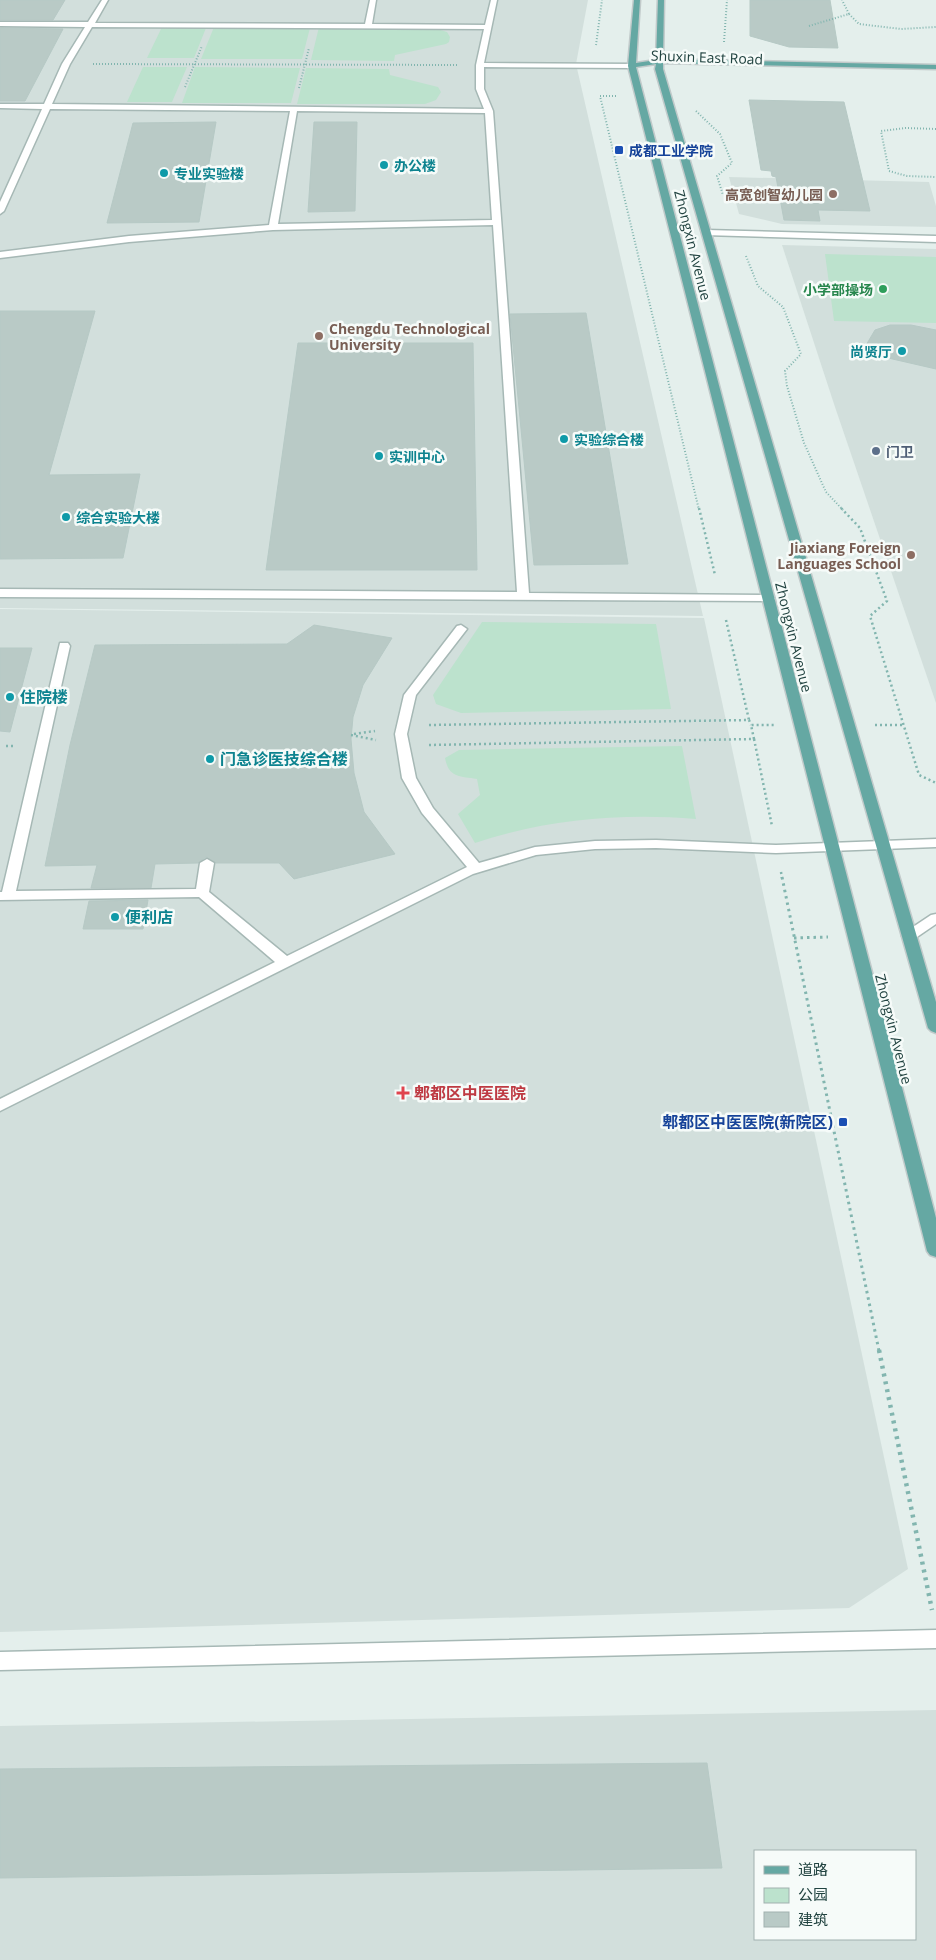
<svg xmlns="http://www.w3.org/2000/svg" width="936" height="1960" viewBox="0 0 936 1960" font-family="'Open Sans','Noto Sans SC',sans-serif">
<rect width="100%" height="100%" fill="#e4efec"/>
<g fill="#d2dfdc" fill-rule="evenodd">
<path d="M0,0h588l-12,64 127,552 -703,-8z"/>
<path d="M729,177l200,5 7,24v21l-154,-3 -43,-10z"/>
<path d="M782,245l154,4v454l-101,-296z"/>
<path d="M0,609l704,9 204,951 -59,39 -849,24z"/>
<path d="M936,1710v250h-936v-234zM755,1851h160v88h-160z"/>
</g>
<g fill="#bce2cd">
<path d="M162,27l44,1 -12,30h-47z"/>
<path d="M214,27l96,1 -8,31h-101z"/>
<path d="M319,27l115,1 13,4 3,5 -1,5 -3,2 -51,11 -1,6 -83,-1z"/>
<path d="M143,67h44l-15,35h-45z"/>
<path d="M195,67l105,1 -9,35h-109z"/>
<path d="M306,68l83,1 1,6 48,12 3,5 -5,8 -11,4h-128z"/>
<path d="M825,254l111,3v66l-102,-2z"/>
<path d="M482,622l174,2 15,85 -210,4 -25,-9 -3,-9z"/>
<path d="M682,746l14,73c-74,-6 -150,0 -221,24l-17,-29 22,-19 -3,-16c-18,-3 -28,-1 -32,-21l14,-8z"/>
</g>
<g fill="#b9cac6" stroke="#b6c9c5">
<path d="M0,0h65l-12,20h-53z"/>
<path d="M750,0h80l8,48 -49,-1 -39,-11z"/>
<path d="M0,28l63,1 -38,72h-25z"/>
<path d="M749,100l95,2 26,109 -52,-1 2,11 -36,-1 -8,-43 -4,-1 -1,-5 -10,-1z"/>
<path d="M216,122l-17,100 -92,1 26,-100z"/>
<path d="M314,122h43l-2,89 -47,1z"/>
<path d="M0,311h95l-46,164 91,-1 -17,84 -123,1z"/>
<path d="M586,313l42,251 -94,1 -24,-251z"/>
<path d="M890,325h21l25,5v39l-74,-17 13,-22z"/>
<path d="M298,343h175l4,227h-211z"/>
<path d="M314,625l78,13 -29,47 -10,32 -2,22 3,34 10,39 31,42 -101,25 -15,-16h-63l-10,-6 -8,6 -43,1 -4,24h-60l6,-23 -52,1 25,-121 25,-100 192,-1z"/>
<path d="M0,648h32l-22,84 -10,-1z"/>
<path d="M148,900l-5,29h-60l6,-28z"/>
<path d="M707,1763l15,105 -722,10v-109z"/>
</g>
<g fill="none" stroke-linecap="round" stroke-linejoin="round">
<defs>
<g id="minor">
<path d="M102,0h6l-13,23 270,1 5,-24h6l-4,24 113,1 6,-25h6l-13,63 151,1 1,2 -4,2 -148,-1v22l9,22 36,482 240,2 4,2 2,2 -2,2 -773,-4v-8l517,3 -24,-367 -220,5 -144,12 -129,16v-6l129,-16 140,-11 21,-114 -240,-2 -46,102 -4,3v-12l42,-93 -42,-1v-4h44l18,-40 23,-37 -85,-1v-4h88zM92,27l392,2 -8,36v24l8,20 -432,-5 18,-40zM297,111l188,2 7,107 -214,4z"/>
<path d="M707,230l229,6v6l-232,-7 -1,-2z"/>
<path d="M461,625l6,4 -51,66 -9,39 9,44 17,30 46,55 56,-16 60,-6 61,-1 120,5 160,-6v8l-160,6 -120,-5 -61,1 -59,6 -63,19 -473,237v-12l275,-137 -76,-65 -199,3v-8h2l58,-249h8l2,3 -54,245 180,-2 4,-26 7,-4 7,4 -5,29 78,64 180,-89 -45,-54 -20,-35 -7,-44 9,-39 53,-69z"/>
<path d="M936,914v10l-22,15h-10l-2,-3 2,-3 27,-18z"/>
<path d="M936,1630v18l-936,22v-18z"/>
</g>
<path id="major" d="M634,0h6l-4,63 20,-3 2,-60h6l-1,59 273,6v4l-273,-6v6l273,933v31l-5,-2 -3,-3 -273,-959 1,-5 -20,3 300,1151v39l-6,-2 -3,-4 -299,-1185z"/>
</defs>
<use href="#minor" stroke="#a6b8b5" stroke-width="3"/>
<use href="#major" stroke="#c1caca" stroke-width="3"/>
<g stroke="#82b5af" stroke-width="2" stroke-dasharray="1 2" stroke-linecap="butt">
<path d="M849,14l10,10 42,5 35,-2"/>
<path d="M809,26l40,-12 -7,-14"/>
<path d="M724,42l3,-42"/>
<path d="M596,45l6,-45"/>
<path d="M93,64l364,1"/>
<path d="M185,87l17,-41"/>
<path d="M299,88l10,-40"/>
<path d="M616,96h-16l99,414"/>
<path d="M696,111l24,23 12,29 -15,13 6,19"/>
<path d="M936,129l-30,-1 -25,3 8,40 18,5 29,1"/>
<path d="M746,256l12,30 25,21 18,47 -16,17 2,15 17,57 22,49 17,18"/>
</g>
<g stroke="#82b5af" stroke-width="2.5" stroke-dasharray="2 3" stroke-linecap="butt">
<path d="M699,508l16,67"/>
<path d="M841,508l19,20 27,73 -17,15 49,159 17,8"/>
<path d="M726,620l23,100"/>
<path d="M429,725l320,-5 2,5"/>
<path d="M875,725h29"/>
<path d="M354,734l21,-3"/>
<path d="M351,735l25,5"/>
<path d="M754,739l18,87"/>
<path d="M429,745l325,-6 -3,-14h23"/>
<path d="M6,746h10"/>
<path d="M781,872l1,6"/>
</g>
<g stroke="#82b5af" stroke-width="3" stroke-dasharray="2.5 4" stroke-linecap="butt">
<path d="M782,877l97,474"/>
<path d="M794,938l34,-1"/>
</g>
<path stroke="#82b5af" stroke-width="4.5" stroke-dasharray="3 5" stroke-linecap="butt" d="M879,1350l53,260"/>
<use href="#minor" fill="#fff" fill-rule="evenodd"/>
<use href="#major" fill="#65a8a3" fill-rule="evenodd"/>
</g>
<g fill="#1a4fb4" stroke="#f6fbf9" stroke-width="2">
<rect x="614" y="145" width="10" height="10" rx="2.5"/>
<rect x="838" y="1117" width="10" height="10" rx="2.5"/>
</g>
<g fill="#0f9aa8" stroke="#f6fbf9" stroke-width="2">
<circle cx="384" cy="165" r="5"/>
<circle cx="164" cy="173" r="5"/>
<circle cx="902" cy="351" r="5"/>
<circle cx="564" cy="439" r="5"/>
<circle cx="379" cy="456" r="5"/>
<circle cx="66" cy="517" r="5"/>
<circle cx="10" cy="697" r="5"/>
<circle cx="210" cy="759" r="5"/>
<circle cx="115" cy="917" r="5"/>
</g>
<g fill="#8d6e63" stroke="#f6fbf9" stroke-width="2">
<circle cx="833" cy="194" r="5"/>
<circle cx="319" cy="336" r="5"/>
<circle cx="911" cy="555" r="5"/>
</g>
<circle fill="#2e9e5b" stroke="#f6fbf9" stroke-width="2" cx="883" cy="289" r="5"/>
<circle fill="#5c6f8a" stroke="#f6fbf9" stroke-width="2" cx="876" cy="451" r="5"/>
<path fill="#e0444e" stroke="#f6fbf9" stroke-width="2" d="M400.5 1085.5h5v5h5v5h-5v5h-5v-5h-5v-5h5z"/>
<g text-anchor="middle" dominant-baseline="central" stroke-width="5" stroke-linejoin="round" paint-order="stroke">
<g font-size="14" fill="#214340" stroke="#f6fbf9">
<text transform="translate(707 57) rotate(2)">Shuxin East Road</text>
<text transform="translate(693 245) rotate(76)">Zhongxin Avenue</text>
<text transform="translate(794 637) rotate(76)">Zhongxin Avenue</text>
<text transform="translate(894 1029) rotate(76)">Zhongxin Avenue</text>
</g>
<g font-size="14" font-weight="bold" fill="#164399" stroke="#f6fbf9" text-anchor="start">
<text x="629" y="150">成都工业学院</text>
</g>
<g font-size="14" font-weight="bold" fill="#0d838f" stroke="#f6fbf9" text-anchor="start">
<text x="394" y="165">办公楼</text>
<text x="174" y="173">专业实验楼</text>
<text x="892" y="351" text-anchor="end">尚贤厅</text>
<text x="574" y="439">实验综合楼</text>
<text x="389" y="456">实训中心</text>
<text x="76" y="517">综合实验大楼</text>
</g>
<g font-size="14" font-weight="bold" fill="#785e54" stroke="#f6fbf9" text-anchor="end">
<text x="823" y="194">高宽创智幼儿园</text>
<text x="329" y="328" text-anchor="start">Chengdu Technological<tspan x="329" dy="16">University</tspan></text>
<text x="901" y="547">Jiaxiang Foreign<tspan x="901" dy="16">Languages School</tspan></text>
</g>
<g font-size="14" font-weight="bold" fill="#27864d" stroke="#f6fbf9" text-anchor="end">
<text x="873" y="289">小学部操场</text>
</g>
<g font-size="14" font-weight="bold" fill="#4e5e75" stroke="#f6fbf9" text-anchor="start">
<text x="886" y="451">门卫</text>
</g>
<g font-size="16" font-weight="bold" fill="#0d838f" stroke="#f6fbf9" text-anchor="start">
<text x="20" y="697">住院楼</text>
<text x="220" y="759">门急诊医技综合楼</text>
<text x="125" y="917">便利店</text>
</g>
<g font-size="16" font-weight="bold" fill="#be3a42" stroke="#f6fbf9" text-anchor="start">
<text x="414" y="1093">郫都区中医医院</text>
</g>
<g font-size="16" font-weight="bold" fill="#164399" stroke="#f6fbf9" text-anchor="end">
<text x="833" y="1122">郫都区中医医院(新院区)</text>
</g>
</g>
<rect x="754" y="1850" width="162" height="90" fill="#f6fbf9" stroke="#a1b1af"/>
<rect x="764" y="1866" width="25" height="8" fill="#65a8a3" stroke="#a1b1af"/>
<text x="798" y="1875" font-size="15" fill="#214340">道路</text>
<rect x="764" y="1888" width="25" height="15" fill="#bce2cd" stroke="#a1b1af"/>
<text x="798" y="1900" font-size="15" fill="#214340">公园</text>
<rect x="764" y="1912" width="25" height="15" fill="#b9cac6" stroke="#a1b1af"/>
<text x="798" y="1925" font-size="15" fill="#214340">建筑</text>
</svg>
